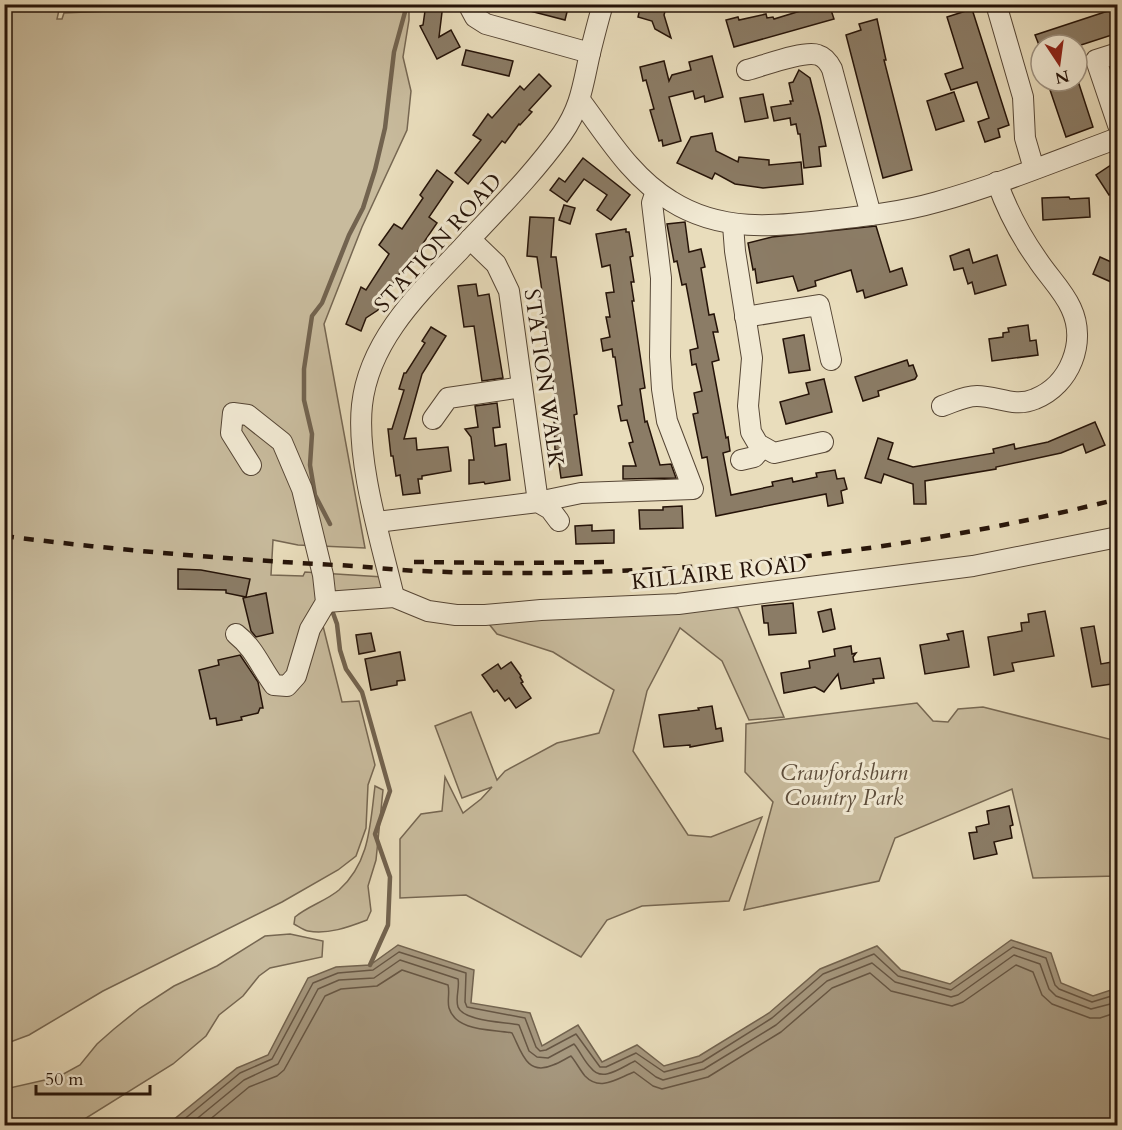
<svg xmlns="http://www.w3.org/2000/svg" width="1122" height="1130" viewBox="0 0 1122 1130" font-family="Cardo,serif">
<rect width="100%" height="100%" fill="#e9ddbc"/>
<filter id="stains"><feTurbulence type="fractalNoise" baseFrequency=".00333" numOctaves="4"/><feColorMatrix values="0 0 0 0 .2 0 0 0 0 .09 0 0 0 0 .02 0 0 0 .5 -.17"/></filter>
<radialGradient id="worn" r=".72"><stop offset=".6" stop-color="#630" stop-opacity="0"/><stop offset="1" stop-color="#630" stop-opacity=".3"/></radialGradient>
<g fill="#c8bb9d" stroke="#766752" stroke-width="1.5">
<path d="M51,5l8,5 -2,9h5l2,-6 177,-8 85,5 6,-5h77v15l-6,37 8,34 -4,39 -45,97 -38,97 41,224 -67,-3 -25,-5 -2,35 32,1 2,-4 78,5 2,13c-20,2 -53,-3 -69,8l26,104 17,-1 16,64 -7,20 -2,43 -10,28 -18,14 -56,32 -179,89 -74,44 -24,9 -1,-1036 23,2z"/>
<path d="M713,603l25,5 46,109 -35,3 -27,-59 -42,-33 -33,63 -14,60 55,84 23,2 51,-20 -33,84 -87,5 -35,14 -26,37 -115,-62 -66,3v-59l21,-25 21,-3 3,-34 18,36 18,-14 11,-12 -30,11 -27,-72 36,-14 26,68 8,-9 52,-28 42,-10 15,-43 -61,-38 -56,-18 -8,-10z"/>
<path d="M917,703l16,18 15,1 10,-13 25,-2 134,34v135l-84,2 -21,-89 -117,49 -16,43 -135,29 29,-108 -28,-30 1,-48z"/>
<path d="M375,786l8,4 -7,70 -8,26 3,25 -4,9c-18,7 -40,15 -59,11 -5,-1 -10,-5 -14,-7l1,-7c13,-11 31,-16 44,-27 31,-28 31,-65 36,-104z"/>
<path d="M290,934l33,7 -1,16 -52,11 -11,8 -16,20 -24,19 -13,21 -33,28 -98,61h-70v-36l53,-12 22,-12 17,-21 17,-15 26,-21 34,-22 43,-20 48,-30z"/>
</g>
<path fill="#a6987f" stroke="#72634f" stroke-width="1.5" d="M1011,940l40,13 10,30 32,13 24,-8v137h-950l70,-57 31,-13 40,-77 28,-11 34,-2 28,-20 76,25 -3,33 59,10 12,33 36,-21 24,37 35,-17 27,21 35,-10 70,-43 51,-44 57,-23 24,24 49,14z"/>
<g fill="none" stroke-linecap="round" stroke-linejoin="round">
<g stroke="#665644" stroke-width="1.5">
<path d="M176,1126l64,-53 32,-14 41,-76 25,-10 35,-3 26,-18 67,21 -1,29 2,5 58,11 11,29 4,4 6,-1 30,-16 24,33h6l30,-14 28,19 38,-10 70,-44 51,-44 51,-20 24,22 53,14 62,-43 33,11 9,27 4,4 33,13 26,-8"/>
<path d="M188,1126l56,-46 34,-16 40,-75 21,-9 35,-2 26,-18 58,19c2,8 -3,19 0,28 5,14 47,15 61,18l10,26 8,6 11,1 26,-14c6,7 10,17 17,24 11,15 31,-1 44,-7l21,16 7,3 41,-11 72,-44 51,-44 45,-18 23,19 56,15 7,-2 56,-40 26,9 9,25 7,7 35,13 27,-7"/>
<path d="M202,1126l47,-39 28,-11 7,-6 41,-74 16,-7 36,-3 25,-16 46,15c2,7 -1,16 1,23 7,24 44,21 63,25 9,17 14,44 41,32 6,-2 12,-6 18,-9 5,6 9,14 14,20 15,16 33,2 49,-4l19,14 9,3 46,-12 73,-45 51,-44 38,-15 21,18 61,15 11,-4 53,-37 17,7 9,23 10,9 38,14h10l18,-6"/>
</g>
<g stroke="#72634f" stroke-width="4.5">
<path d="M330,524l-15,-29 -5,-30 2,-31 -8,-34v-31l8,-53 10,-13 27,-68 14,-27 12,-38 10,-42 9,-76 11,-40 -1,-8"/>
<path d="M333,613l4,11 3,26 6,19 16,23 28,99 -15,43 15,43 -2,48 -18,40"/>
</g>
</g>
<g fill="#8b7c66" stroke="#251308" stroke-width="1.5">
<path d="M426,4h17l-4,33 12,-7 9,17 -23,12 -17,-33 3,-1z"/>
<path d="M522,4h47l-4,16 -43,-11z"/>
<path d="M641,4h26l-3,11 7,23 -16,-9 -3,-8 -14,-4z"/>
<path d="M823,4h6l5,15 -100,28 -8,-27 12,-3 1,3 27,-6 1,4 6,-1 1,2z"/>
<path d="M972,9l37,116 -11,4 2,8 -15,5 -7,-20 11,-4 -12,-36 -26,8 -6,-16 18,-6 -16,-51z"/>
<path d="M1114,9l4,10v14l-37,12h-42l-4,-10z"/>
<path d="M877,19l9,41h-2l28,110 -29,8 -37,-143 15,-5 -2,-6z"/>
<path d="M466,50l47,11 -4,15 -47,-11z"/>
<path d="M712,56l11,41 -18,5 -1,-6 -9,3 -2,-8 -24,6 12,44 -18,5 -1,-6 -3,1 -9,-31 4,-1 -8,-29 -3,1 -3,-14 24,-6 5,20 3,-6 19,-5 -2,-8z"/>
<path d="M799,70l11,8 10,39 6,29 -7,1 2,19 -17,2 -4,-34h-2l-2,-10 -5,1 -1,-7 -16,3 -3,-14 20,-3 -1,-3h3l-4,-18 4,-1z"/>
<path d="M539,74l12,12 -22,24 3,2 -12,13 -1,-1 -14,19 -3,-2 -34,43 -13,-11 26,-33 -8,-5 15,-21 4,4 28,-32 4,4z"/>
<path d="M1047,81h31l15,46 -27,10z"/>
<path d="M954,92l10,29 -28,9 -9,-29z"/>
<path d="M763,94l5,24 -23,4 -5,-24z"/>
<path d="M712,133l4,18 22,11 1,-5 30,3v5l32,-3 2,22 -40,4 -28,-4 -20,-11 -3,6 -35,-16 14,-26z"/>
<path d="M583,158l47,37 -19,25 -14,-10 10,-15 -23,-16 -17,23 -17,-12 9,-12 6,4z"/>
<path d="M1111,165l7,10v15l-9,5 -13,-20z"/>
<path d="M437,170l16,12 -24,35 8,6 -26,38 -2,-2 -22,34 -2,-1 -7,18 -12,8 -5,13 -15,-7 15,-37 5,3 23,-36 -10,-9 15,-21 8,5 21,-31 -3,-3z"/>
<path d="M1069,197l1,2 19,-1 1,19 -47,3 -1,-22z"/>
<path d="M564,205l11,3 -5,16 -11,-4z"/>
<path d="M530,217l24,1 -3,39h5l21,157 -3,1 8,60 -21,3 -4,-28h-2l-1,-29 4,-1 -13,-100 -2,1 -2,-20h2l-2,-17 -4,-27 -10,-1z"/>
<path d="M685,222l4,30 12,-3 4,18 -4,1 8,47 5,-1 4,18h-5l6,28 -7,2 14,76 2,-1 2,14 -7,2 8,42 42,-9 -1,-4 20,-4 1,4 24,-5 -1,-4 19,-3 2,9 7,-1 3,11 -6,2 2,12 -15,3 -2,-12 -110,22 -9,-59 -5,1 -9,-44 5,-1 -4,-20 8,-2 -6,-27 -4,1 -2,-15 8,-2 -12,-64 -4,1 -5,-24 -3,1 -7,-38z"/>
<path d="M876,226l14,46 12,-4 5,17 -42,13 -2,-8 -6,2 -6,-22 -36,11 1,5 -18,5 -5,-15 -36,7 -2,-14 -2,1 -5,-27 24,-6z"/>
<path d="M626,229v3h3l4,24 -3,1 4,25h-3l3,19h-2l13,87 -5,1 5,33 2,-1 13,44 11,-1 5,14 -53,1v-13h13l-7,-23 4,-1 -6,-22 -6,1 -3,-15 4,-1 -7,-48h-2l-1,-8 -9,2 -2,-12 9,-2 -4,-20h4l-4,-24 8,-1 -4,-27 -8,2 -6,-33z"/>
<path d="M969,249l4,14 24,-8 9,30 -31,9 -3,-12 -4,2 -5,-16 -9,2 -4,-14z"/>
<path d="M1100,257l18,8v20l-25,-11z"/>
<path d="M476,284l2,12 11,-2 14,84 -21,3 -8,-55 -10,1 -6,-41z"/>
<path d="M1028,325l2,16 6,-1 2,15 -46,6 -3,-22 14,-2v-4l6,-1 -1,-4z"/>
<path d="M431,327l15,9 -24,38 -18,65 12,-1 1,12 31,-3 3,24 -29,5v3h-4l2,14 -17,2 -3,-20 -4,1 -3,-20h-2l-3,-27h4l12,-39 -5,-1 5,-16h2l19,-30 -3,-2z"/>
<path d="M804,335l6,35 -21,3 -6,-34z"/>
<path d="M907,360l2,6 4,-1 4,11 -2,3 -37,12 1,5 -16,5 -8,-24z"/>
<path d="M824,379l8,33 -46,12 -6,-22 29,-8 -3,-11z"/>
<path d="M497,403l3,24 -7,1 2,18 11,-2 4,36 -25,4 -1,-2 -15,2v-24h5l-3,-23 -6,-8 13,-2 -3,-21z"/>
<path d="M1095,422l10,23 -19,8 -3,-9 -22,9 -65,14v2l-71,12 1,23h-12l-1,-20 -29,-10 -3,9 -16,-5 13,-40 15,5 -5,16 25,8 81,-14 -1,-4 21,-5 1,5 33,-7z"/>
<path d="M682,506l1,22 -43,1 -1,-19h24v-3z"/>
<path d="M592,525v6l22,-1v13l-38,1 -1,-18z"/>
<path d="M178,569l23,1 49,9 -4,18 -20,-4v-3l-48,-1z"/>
<path d="M266,593l7,40 -17,4 -5,-6 -8,-33z"/>
<path d="M793,603l3,30 -27,2 -1,-12h-4l-2,-17z"/>
<path d="M831,609l4,20 -12,3 -5,-20z"/>
<path d="M1045,611l9,45 -42,7 2,8 -20,4 -6,-38 34,-6 -1,-8 8,-1 -1,-8z"/>
<path d="M1094,626l7,38 17,-3v22l-26,4 -11,-59z"/>
<path d="M963,631l6,36 -44,7 -5,-29 29,-5 -2,-6z"/>
<path d="M371,633l4,18 -16,3 -3,-19z"/>
<path d="M851,646l1,8 4,-1 -3,4 1,5 26,-4 4,20 -11,1 1,4 -33,6 -3,-15 -14,18 -9,-5 -31,6 -3,-20 29,-5 -1,-7 26,-5 -1,-7z"/>
<path d="M400,652l5,28 -8,1v4l-26,5 -6,-31z"/>
<path d="M240,655l18,27 5,26h-3l-2,5 -17,4 1,3 -25,5 -1,-7 -6,1 -11,-49 20,-5 -1,-5z"/>
<path d="M511,662l10,14 -1,1 3,5 -2,1 10,15 -15,10 -7,-10 -4,3 -8,-11 -3,2 -12,-17 16,-11 3,5z"/>
<path d="M712,706l4,23 5,-1 2,13 -33,6v-2l-26,2 -5,-32 40,-5 -1,-2z"/>
<path d="M1009,806l4,19 -3,1 2,12 -18,4 3,12 -23,5 -5,-26 8,-1 -1,-5 13,-3 -2,-13z"/>
</g>
<g fill="none" stroke-linecap="round" stroke-linejoin="round">
<defs>
<g id="minor">
<path d="M468,4l7,13 11,7 104,29"/>
<path d="M996,4l27,93 2,41 9,31"/>
<path d="M1118,53l-22,7 22,65"/>
<path d="M747,70c16,-4 57,-20 71,-15 7,2 11,8 14,14l39,146"/>
<path d="M580,100c27,36 51,77 91,101 49,31 103,26 158,19 36,-4 73,-8 108,-18 61,-17 121,-42 181,-64"/>
<path d="M733,225l2,26 17,107 -4,48 3,26 7,12 16,9 49,-11"/>
<path d="M470,239l26,25 13,27 29,211 43,-9 112,-4 -26,-68 -5,-32 -2,-32 1,-79 -9,-75 4,-12"/>
<path d="M745,317l74,-12 12,55"/>
<path d="M942,406c12,-4 22,-10 35,-10 21,0 37,12 58,3 35,-14 52,-57 36,-91 -8,-18 -24,-33 -34,-49 -17,-24 -30,-49 -40,-77"/>
<path d="M433,419l15,-21 74,-11"/>
<path d="M741,460l13,-3 8,-9"/>
<path d="M377,522l161,-20 12,7 9,12"/>
<path d="M394,597c-13,-56 -38,-136 -32,-192 7,-64 56,-111 98,-155 35,-38 72,-74 102,-116 19,-27 21,-50 28,-81 4,-16 8,-32 13,-49"/>
<path d="M326,602l68,-5 34,14 28,4h29l56,-5 137,-6 295,-38 145,-29"/>
<path d="M236,634c19,15 24,32 38,51l13,1 9,-10 14,-47 16,-27 -3,-27 -21,-86 -20,-47 -34,-27 -15,-2 -2,20 20,32"/>
</g>
</defs>
<use href="#minor" stroke="#564635" stroke-width="22"/>
<use href="#minor" stroke="#f1e9d3" stroke-width="20"/>
<g stroke="#251308" stroke-width="4.5" stroke-dasharray="10 10" stroke-linecap="butt">
<path d="M4,536c110,14 221,23 331,29 29,1 57,5 85,6 43,2 86,2 129,2 192,-3 383,-27 569,-74"/>
<path d="M414,562l99,1 93,-1"/>
</g>
</g>
<g text-anchor="middle" dominant-baseline="central" stroke-width="6" stroke-linejoin="round" paint-order="stroke">
<g font-size="22" fill="#251308" stroke="#f1e9d3">
<text transform="translate(438 243) rotate(-48)">STATION ROAD</text>
<text transform="translate(544 378) rotate(82)">STATION WALK</text>
<text transform="translate(719 573) rotate(-6)">KILLAIRE ROAD</text>
</g>
<g font-size="22" font-style="italic" fill="#5e4e3c" stroke="#f1e9d3">
<text x="844" y="773">Crawfordsburn<tspan x="844" dy="25">Country Park</tspan></text>
</g>
</g>
<rect width="1122" height="1130" fill="none" stroke="#e9ddbc" stroke-width="24"/>
<rect x="6" y="6" width="1110" height="1118" fill="none" stroke="#251308" stroke-width="3"/>
<rect x="12" y="12" width="1098" height="1106" fill="none" stroke="#251308" stroke-width="1.5"/>
<g transform="translate(1059 63) rotate(167)"><circle r="28" fill="#f1e9d3" stroke="#9f9382" stroke-width="1.5"/>
<path d="M0-4.5L10 22L0 15L-10 22Z" fill="#8f2418"/>
<text y="-9" font-size="16" font-weight="bold" text-anchor="middle" fill="#251308">N</text>
</g>
<path d="M36 1085v9h114v-9" fill="none" stroke="#251308" stroke-width="3"/>
<text x="45" y="1085" font-size="18" fill="#251308" stroke="#f1e9d3" stroke-width="4.5" paint-order="stroke">50 m</text>
<rect width="100%" height="100%" filter="url(#stains)"/>
<rect width="100%" height="100%" fill="url(#worn)"/>
</svg>
